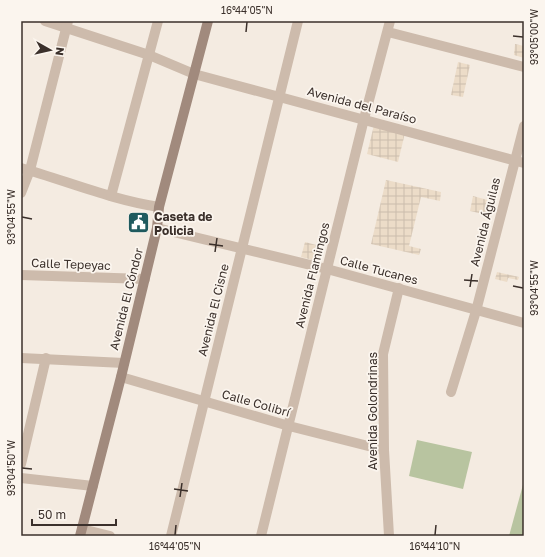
<svg xmlns="http://www.w3.org/2000/svg" width="545" height="557" viewBox="0 0 545 557" font-family="'Golos Text',sans-serif">
<defs>
<pattern id="plaza-grid" width="8" height="8" patternUnits="userSpaceOnUse"><rect width="8" height="8" fill="#ecdcc8"/><path d="M0 4h8M4 0v8" fill="none" stroke="#cbbdac"/></pattern>
</defs>
<rect width="100%" height="100%" fill="#f4ebe1"/>
<g fill="#b8c4a0">
<path d="M417,440l55,12 -9,37 -54,-13z"/>
<path d="M524,481v55h-15z"/>
</g>
<g fill="url(#plaza-grid)">
<path d="M515,44l9,2v12l-10,-3z"/>
<path d="M458,62l12,3 -7,32 -12,-2z"/>
<path d="M374,125l31,8 -7,29 -31,-8z"/>
<path d="M386,180l55,12 -1,9 -19,-4 -12,49 12,3 -2,6 -48,-11z"/>
<path d="M473,196l18,5 -3,14 -18,-4z"/>
<path d="M305,242l15,4 -3,15 -16,-4z"/>
<path d="M497,272l22,5 -1,3 -10,-2 -1,4 -12,-3z"/>
</g>
<g fill="none" stroke-linecap="round" stroke-linejoin="round">
<g stroke="#cdbbac" stroke-width="10">
<path d="M45,21l104,34 45,19 330,89"/>
<path d="M388,32l136,35"/>
<path d="M21,168c46,13 91,32 138,39"/>
<path d="M21,193l9,-23 38,-149"/>
<path d="M111,196l47,-175"/>
<path d="M157,228l170,41 197,54"/>
<path d="M21,275l124,4"/>
<path d="M21,358l103,5"/>
<path d="M121,377l168,49 95,24"/>
<path d="M451,392l25,-81 48,-185"/>
<path d="M21,464l25,-106"/>
<path d="M21,478l72,8"/>
<path d="M82,529l28,7"/>
<path d="M171,536l127,-515"/>
<path d="M261,536l103,-417 26,-98"/>
<path d="M389,536l-5,-86 -1,-96 16,-66"/>
</g>
<path stroke="#a18a7d" stroke-width="10" d="M80,536l41,-159 36,-149 2,-21 49,-186"/>
</g>
<path fill="none" stroke="#3b302b" stroke-width="1.5" d="M246,32l1,-10M513,36l10,1M22,217l10,2M209,244l14,2M215,252l2,-14M464,280l14,1M513,286l10,2M470,287l2,-13M22,468l10,1M174,489l14,2M180,497l2,-14M175,535l1,-10M435,535l1,-10"/>
<defs>
<symbol id="civic-square" viewBox="-11 -11 22 22"><rect x="-9" y="-9" width="18" height="18" rx="4" fill="#1f5a5e" stroke="#fbf5ee"/><path d="M-.6-6.5H3V-4.5H.6V-3L4-1V1h2V6H-6V1h2V-1L-.6-3ZM-1.2 2.5V6h2.4V2.5Z" fill="#fff"/></symbol>
</defs>
<g fill-rule="evenodd">
<use href="#civic-square" x="126" y="210" width="25" height="25"/>
</g>
<g text-anchor="middle" dominant-baseline="central" stroke-width="3.5" stroke-linejoin="round" paint-order="stroke">
<g font-size="12" fill="#3b302b" stroke="#fbf5ee">
<text transform="translate(362 105) rotate(15)">Avenida del Paraíso</text>
<text transform="translate(485 222) rotate(-76)">Avenida Águilas</text>
<text transform="translate(71 264) rotate(2)">Calle Tepeyac</text>
<text transform="translate(379 270) rotate(15)">Calle Tucanes</text>
<text transform="translate(312 275) rotate(-76)">Avenida Flamingos</text>
<text transform="translate(126 299) rotate(-76)">Avenida El Cóndor</text>
<text transform="translate(213 310) rotate(-76)">Avenida El Cisne</text>
<text transform="translate(256 403) rotate(16)">Calle Colibrí</text>
<text transform="translate(372 411) rotate(-90)">Avenida Golondrinas</text>
</g>
<g font-size="12" font-weight="bold" fill="#3b302b" stroke="#fbf5ee" text-anchor="start">
<text x="154" y="216">Caseta de<tspan x="154" dy="14">Policia</tspan></text>
</g>
</g>
<rect width="545" height="557" fill="none" stroke="#fbf5ee" stroke-width="44"/>
<g transform="translate(50 50) rotate(98)" stroke="#fbf5ee" stroke-width="3" paint-order="stroke">
<path d="M0-3L7 15L0 10L-7 15Z" fill="#3b302b"/>
<text y="-6" font-size="11" font-weight="bold" text-anchor="middle" fill="#3b302b">N</text>
</g>
<path d="M32 519v6h84v-6" fill="none" stroke="#3b302b" stroke-width="2"/>
<text x="38" y="519" font-size="12" fill="#3b302b" stroke="#fbf5ee" stroke-width="3" paint-order="stroke">50 m</text>
<rect x="22" y="22" width="501" height="513" fill="none" stroke="#3b302b" stroke-width="1.5"/>
<g font-size="10" text-anchor="middle" fill="#3b302b">
<text x="247" y="14">16°44'05"N</text>
<text transform="translate(534 37) rotate(-90)" y="4">93°05'00"W</text>
<text transform="translate(11 217) rotate(-90)" y="4">93°04'55"W</text>
<text transform="translate(534 288) rotate(-90)" y="4">93°04'55"W</text>
<text transform="translate(11 468) rotate(-90)" y="4">93°04'50"W</text>
<text x="175" y="550">16°44'05"N</text>
<text x="435" y="550">16°44'10"N</text>
</g>
</svg>
